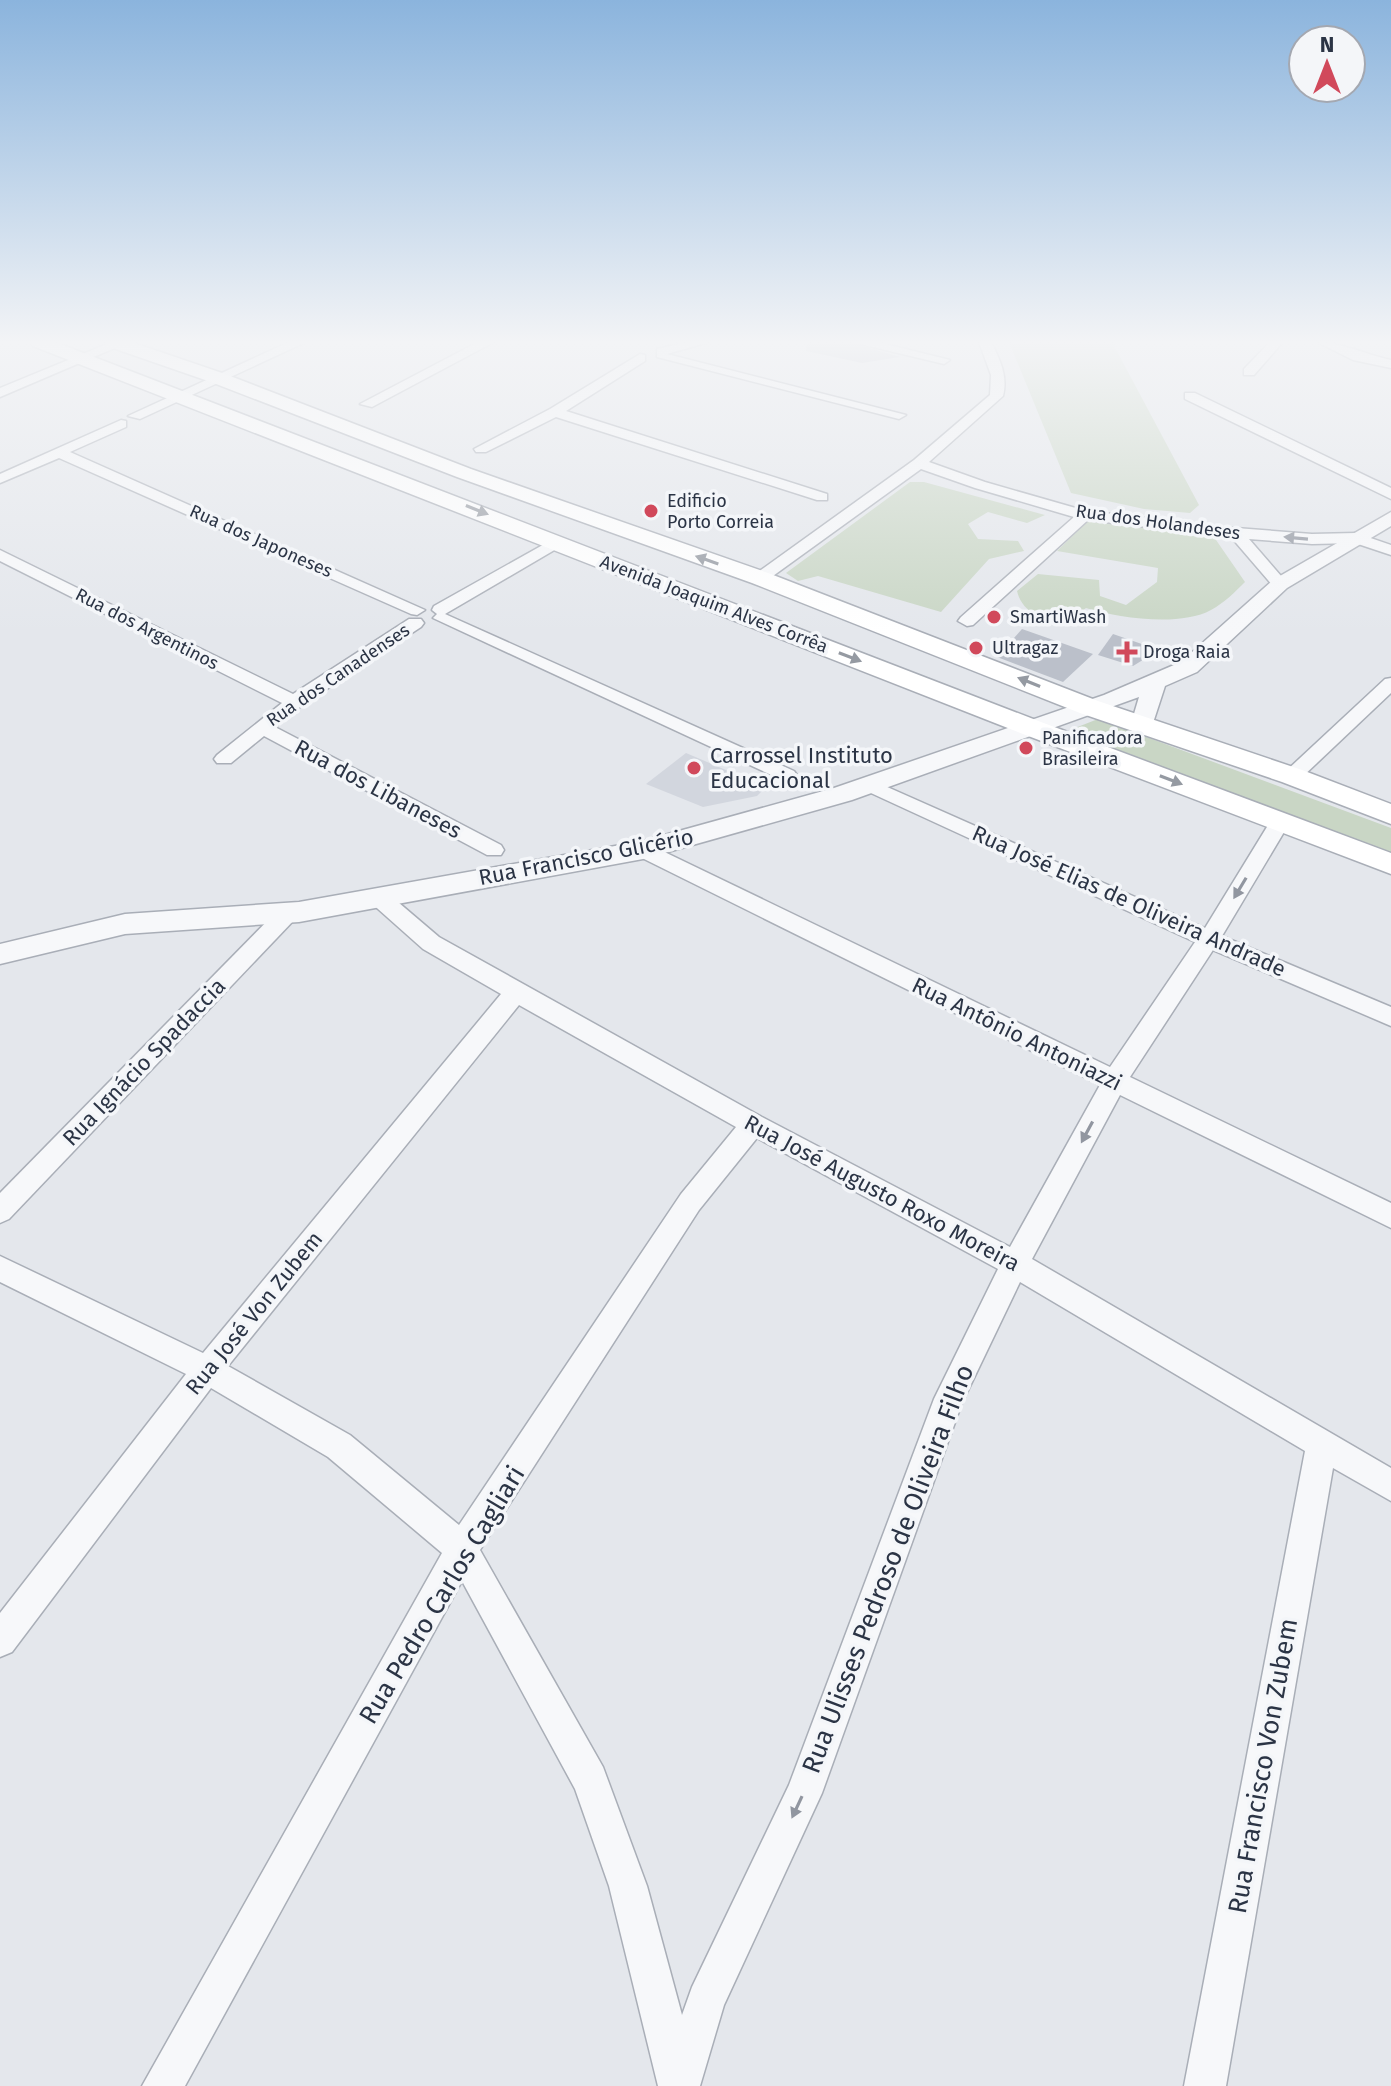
<svg xmlns="http://www.w3.org/2000/svg" width="1391" height="2086" viewBox="0 0 1391 2086" font-family="'Fira Sans',sans-serif">
<rect width="100%" height="100%" fill="#e4e7ec"/>
<path fill="#d2d6de" d="M686,753l80,34 -9,9 -54,11 -57,-23z"/>
<g fill="#c9d6c5">
<path d="M1009,342h103l87,163 -9,8 -46,-4 -73,-16z"/>
<path d="M910,482h14l121,33 -18,8 -39,-11 -20,12 10,15 40,2 6,10 -35,8 -48,53 -123,-36 -20,5 -12,-8z"/>
<path d="M1090,519l124,18 31,45c-10,10 -21,21 -34,28 -31,17 -93,8 -125,-2 -4,3 -11,9 -16,11 -22,7 -48,-6 -53,-28l21,-17 61,6 1,16 26,9 31,-23 1,-14 -101,-17z"/>
<path d="M1098,719l293,109v28l-308,-118 -8,-10z"/>
</g>
<g fill="#bbc0ca">
<path d="M807,342h42l51,15 -38,6 -56,-12z"/>
<path d="M1022,629l71,25 -30,28 -66,-25z"/>
<path d="M1113,634l46,16 -26,16 -35,-11z"/>
</g>
<g fill="none" stroke-linecap="round" stroke-linejoin="round">
<defs>
<g id="minor">
<path d="M112,342l12,2 -124,53v-9z"/>
<path d="M289,342h17l-166,77 -12,-3z"/>
<path d="M478,342h16l-122,65 -12,-3z"/>
<path d="M687,342h22l-42,12 239,61 -7,4 -242,-62v-8z"/>
<path d="M852,342h25l73,18 -6,4z"/>
<path d="M979,342h12c9,18 17,34 12,54l-74,66 56,20 101,29 150,17 76,6 44,-1 35,12v10l-36,-12 -43,1 -63,-5 39,45 -8,5 -6,-2 -43,-50 -143,-17 -115,105 -6,1 -9,-5 3,-4 113,-100 -99,-29 -54,-19 -155,112h-12l-2,-3 2,-3 160,-115 76,-65 1,-20z"/>
<path d="M1270,342h13l-29,33h-10v-6z"/>
<path d="M1317,342c25,0 49,13 74,18v8l-38,-8z"/>
<path d="M640,354l5,1v6l-79,50 261,83v6h-10l-261,-83 -70,35h-10l-2,-3 76,-40z"/>
<path d="M1185,393h10l196,95v11l-206,-100z"/>
<path d="M121,420l5,1v6l-56,25 355,158 -8,5 -6,-1 -352,-156 -59,25v-9z"/>
<path d="M557,537l8,5 -2,3 -118,69 349,157 3,4 -3,4h-14l-347,-161 4,-4 -5,-4 2,-4z"/>
<path d="M0,550l293,144 116,-75h12l3,4 -3,4 -120,79 -26,21 226,118 3,5 -3,5h-14l-223,-119 -33,27h-14l-3,-4 3,-4 65,-52 -282,-142z"/>
<path d="M1391,678v15l-92,87h-14l-3,-4 3,-4 100,-93z"/>
<path d="M867,778l338,150 68,-111h14l3,5 -68,114 169,71v19l-178,-76 -83,127 261,126v25l-271,-133 -88,164 359,209v33l-58,-33 -107,618h-42l121,-635 -285,-169 -58,121 -140,390 -98,212 -24,81h-42l-49,-200 -34,-97 -113,-208 -277,505h-43l300,-533 -114,-96 -117,-69 -199,264 -12,5v-44l186,-239 -186,-92v-26l203,97 298,-359 -78,-45 -54,-48 -3,-5 3,-5h16l54,46 323,180 248,130 90,-162 -464,-230 -3,-5 3,-5h14l460,222 85,-125 -335,-154 -3,-4zM519,1005l217,122 -55,67 -222,331 -109,-90 -122,-69zM757,1138l241,131 -64,130 -145,386 -97,202 -10,28 -35,-129 -44,-119 -123,-217 219,-340z"/>
<path d="M288,905l8,3 3,5 -3,5 -287,301 -9,4v-30l280,-285z"/>
</g>
<path id="tertiary" d="M1391,512v14l-104,62 -90,84 -32,14 -14,43h-16l-4,-5 8,-27 -287,103 -209,59 -344,63 -174,12 -125,30v-20l125,-30 174,-12 344,-61 191,-53 270,-93 77,-33 92,-82z"/>
<g id="secondary">
<path d="M30,342h25l986,380 350,131v21l-368,-140 -990,-388z"/>
<path d="M104,342h27l94,32 246,95 297,104 330,128 204,69 89,34v20l-109,-42 -202,-69 -328,-130 -295,-106 -246,-95 -104,-36z"/>
</g>
</defs>
<use href="#minor" stroke="#a9aeb7" stroke-width="3"/>
<use href="#tertiary" stroke="#a9aeb7" stroke-width="3"/>
<use href="#secondary" stroke="#a9aeb7" stroke-width="3"/>
<use href="#minor" fill="#f7f8fa" fill-rule="evenodd"/>
<use href="#tertiary" fill="#f7f8fa" fill-rule="evenodd"/>
<use href="#secondary" fill="#fff" fill-rule="evenodd"/>
</g>
<defs><path id="oneway-solid" d="M-6-.8H1V-3.2L6.5 0L1 3.2V.8H-6Z" transform="scale(2)"/></defs>
<g fill="#959aa2">
<use href="#oneway-solid" transform="translate(477 510) rotate(22)"/>
<use href="#oneway-solid" transform="translate(707 560) rotate(-161)"/>
<use href="#oneway-solid" transform="translate(850 657) rotate(21)"/>
<use href="#oneway-solid" transform="translate(1029 682) rotate(-158)"/>
<use href="#oneway-solid" transform="translate(1171 780) rotate(21)"/>
</g>
<g fill="#9196a0">
<use href="#oneway-solid" transform="translate(1296 538) rotate(-175)"/>
<use href="#oneway-solid" transform="translate(1240 888) rotate(121)"/>
<use href="#oneway-solid" transform="translate(1087 1132) rotate(118)"/>
<use href="#oneway-solid" transform="translate(797 1807) rotate(115)"/>
</g>
<linearGradient id="sky" x2="0" y2="1"><stop stop-color="#8bb4dd"/><stop offset="0.54" stop-color="#f3f4f6"/><stop offset="1" stop-color="#f3f4f6" stop-opacity="0"/></linearGradient>
<rect width="1391" height="634" fill="url(#sky)"/>
<g fill="#d1495b" stroke="#f4f6f9" stroke-width="3">
<circle cx="651" cy="511" r="8"/>
<circle cx="994" cy="617" r="8"/>
<circle cx="976" cy="648" r="8"/>
<path d="M1123 640h8v8h8v8h-8v8h-8v-8h-8v-8h8z"/>
<circle cx="1026" cy="748" r="8"/>
<circle cx="694" cy="768" r="8"/>
</g>
<g text-anchor="middle" dominant-baseline="central" stroke-width="7" stroke-linejoin="round" paint-order="stroke">
<g font-size="18" fill="#2b3445" stroke="#f4f6f9" text-anchor="start">
<text x="667" y="501">Edificio<tspan x="667" dy="21">Porto Correia</tspan></text>
<text x="1010" y="617">SmartiWash</text>
<text x="992" y="648">Ultragaz</text>
<text x="1143" y="652">Droga Raia</text>
<text x="1042" y="738">Panificadora<tspan x="1042" dy="21">Brasileira</tspan></text>
</g>
<g font-size="18" fill="#2b3445" stroke="#f4f6f9">
<text transform="translate(1158 522) rotate(8)">Rua dos Holandeses</text>
<text transform="translate(261 541) rotate(24)">Rua dos Japoneses</text>
<text transform="translate(714 604) rotate(21)">Avenida Joaquim Alves Corrêa</text>
<text transform="translate(147 629) rotate(27)">Rua dos Argentinos</text>
<text transform="translate(338 675) rotate(-34)">Rua dos Canadenses</text>
</g>
<g font-size="22" fill="#2b3445" stroke="#f4f6f9" text-anchor="start">
<text x="710" y="755">Carrossel Instituto<tspan x="710" dy="25">Educacional</tspan></text>
</g>
<g font-size="22" fill="#2b3445" stroke="#f4f6f9">
<text transform="translate(378 789) rotate(28)">Rua dos Libaneses</text>
<text transform="translate(586 857) rotate(-11)">Rua Francisco Glicério</text>
<text transform="translate(1129 901) rotate(24)">Rua José Elias de Oliveira Andrade</text>
<text transform="translate(1017 1034) rotate(26)">Rua Antônio Antoniazzi</text>
<text transform="translate(144 1062) rotate(-46)">Rua Ignácio Spadaccia</text>
<text transform="translate(882 1193) rotate(28)">Rua José Augusto Roxo Moreira</text>
<text transform="translate(254 1313) rotate(-51)">Rua José Von Zubem</text>
</g>
<g font-size="26" fill="#2b3445" stroke="#f4f6f9">
<text transform="translate(888 1569) rotate(-69)">Rua Ulisses Pedroso de Oliveira Filho</text>
<text transform="translate(442 1595) rotate(-59)">Rua Pedro Carlos Cagliari</text>
<text transform="translate(1263 1766) rotate(-80)">Rua Francisco Von Zubem</text>
</g>
</g>
<g transform="translate(1327 64)"><circle r="38" fill="#f4f6f9" stroke="#a4a8b1" stroke-width="2"/>
<path d="M0-6L14 30L0 20L-14 30Z" fill="#d1495b"/>
<text y="-12" font-size="22" font-weight="bold" text-anchor="middle" fill="#2b3445">N</text>
</g>
</svg>
